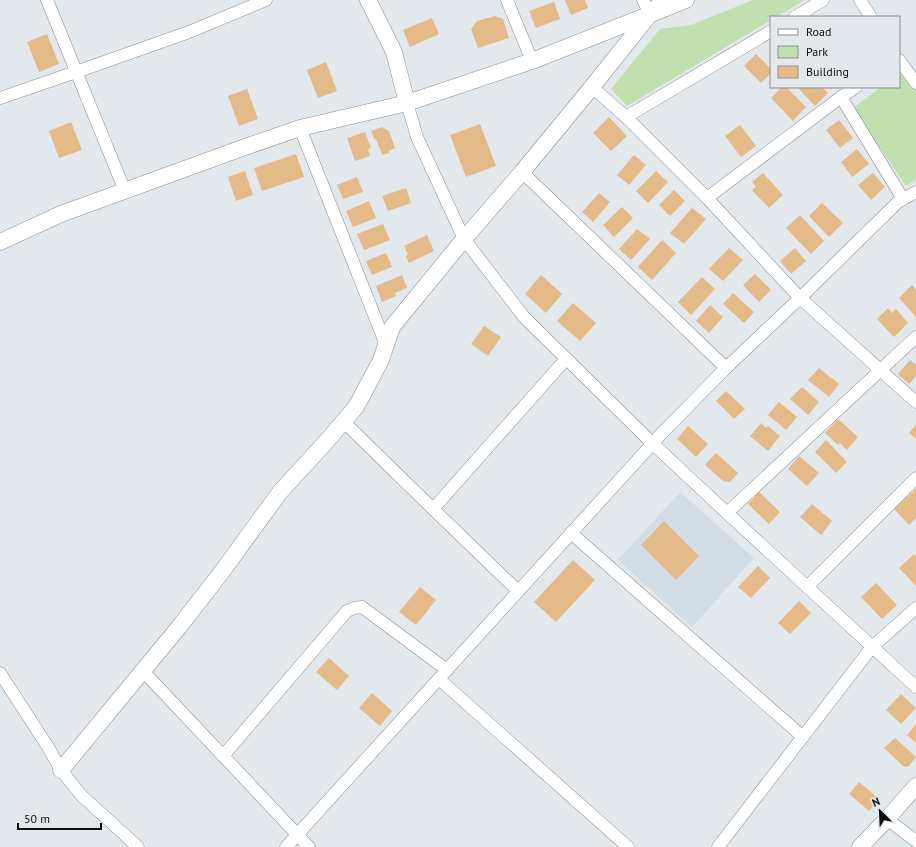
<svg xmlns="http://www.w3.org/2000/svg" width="916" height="847" viewBox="0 0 916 847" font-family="'PT Sans',sans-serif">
<rect width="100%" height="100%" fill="#e3e8ec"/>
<path fill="#d3dde6" d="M680,492l74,66 -62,69 -74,-67z"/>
<g fill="#c0e0af">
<path d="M753,0h52l-29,17h-5v3l-144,86 -16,-17 49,-60 31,-4z"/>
<path d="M899,74l8,4 9,12v90l-10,6 -53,-78 28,-21h18z"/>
</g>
<g fill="#e4ba89">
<path d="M565,0h20l3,8 -17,7z"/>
<path d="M554,2l6,17 -24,9 -7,-17z"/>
<path d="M495,16l8,3 6,19 -31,10 -7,-19 6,-8z"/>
<path d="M432,18l7,16 -29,13 -7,-17z"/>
<path d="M47,34l12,30 -20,8 -12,-30z"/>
<path d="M756,54l15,15v4l-10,10 -17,-17z"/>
<path d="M326,62l11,29 -19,7 -11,-28z"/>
<path d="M782,87h4l20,20 -13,14 -22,-23z"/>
<path d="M797,87h25l6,6 -13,13z"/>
<path d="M247,89l11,30 -19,7 -11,-30z"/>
<path d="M609,117l18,19 -16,15 -18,-18z"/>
<path d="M839,120l14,18 -13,10 -14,-18z"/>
<path d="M71,122l11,28 -23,8 -10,-27z"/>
<path d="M480,124l16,42 -30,11 -16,-42z"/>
<path d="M740,125l16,21 -15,11 -16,-21z"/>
<path d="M382,127l7,4 6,17 -6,3v2l-7,2 -6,-16 -1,1 -4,-9z"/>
<path d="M365,132l6,16 -3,1 2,7 -15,5 -8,-23z"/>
<path d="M857,149l12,15 -17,13 -11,-15z"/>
<path d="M296,154l8,23 -42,14 -8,-23z"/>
<path d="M634,155l12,10 -17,20 -12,-10z"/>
<path d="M245,171l8,24 -17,6 -8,-24z"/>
<path d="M656,171l12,11 -20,21 -12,-12z"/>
<path d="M763,173l20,22 -14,13 -17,-18 4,-3 -4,-5z"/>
<path d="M873,173l12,14 -14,13 -13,-15z"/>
<path d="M357,177l6,15 -20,7 -6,-14z"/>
<path d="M406,188l5,15 -23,8 -6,-15z"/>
<path d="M674,190l11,11 -15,15 -11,-11z"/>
<path d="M599,193l11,9 -17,20 -11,-10z"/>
<path d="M369,201l7,17 -23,9 -7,-16z"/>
<path d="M822,203l21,20 -14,14 -20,-21z"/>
<path d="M622,207l11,11 -19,19 -11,-12z"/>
<path d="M692,208l14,11 -22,25 -14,-11z"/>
<path d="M800,215l24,26 -13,13 -25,-26z"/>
<path d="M383,224l7,16 -26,10 -7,-16z"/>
<path d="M637,229l13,10 -19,21 -12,-11z"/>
<path d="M427,235l7,16 -25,12 -3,-7 2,-2 -4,-8z"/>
<path d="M662,240l14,13 -24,27 -14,-13z"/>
<path d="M729,248l14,12 -20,21 -14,-12z"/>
<path d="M795,248l11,13 -15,13 -11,-13z"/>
<path d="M386,253l6,14 -20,8 -6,-14z"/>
<path d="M755,274l16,16 -12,12 -16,-17z"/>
<path d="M402,275l5,13 -12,5 1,3 -14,6 -6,-16z"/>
<path d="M541,275l21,19 -16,19 -21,-19z"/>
<path d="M702,277l13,12 -24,26 -13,-13z"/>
<path d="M912,285l4,5v27l-17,-19z"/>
<path d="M733,293l21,19 -10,11 -21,-19z"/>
<path d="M573,303l23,20 -16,18 -23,-20z"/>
<path d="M710,305l13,12 -14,16 -13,-12z"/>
<path d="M888,308l4,5 4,-4 12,14 -14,14 -17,-18z"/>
<path d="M484,326l17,11 -13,19 -17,-12z"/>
<path d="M910,360l6,5v11l-7,8 -11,-10z"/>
<path d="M819,368l20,16 -10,13 -21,-17z"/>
<path d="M802,387l17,15 -11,13 -18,-16z"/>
<path d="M726,391l19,18 -11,10 -18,-18z"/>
<path d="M779,402l18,15 -11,13 -18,-15z"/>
<path d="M838,419l20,18 -11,13 -7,-7 -2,2 -13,-12z"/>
<path d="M761,423l5,5 2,-2 12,10 -12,15 -18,-15z"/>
<path d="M916,425v14l-7,-6z"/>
<path d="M688,426l20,18 -12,13 -19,-18z"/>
<path d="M826,440l21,22 -11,11 -21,-21z"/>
<path d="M716,453l22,20 -8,9 -7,-1 -18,-16z"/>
<path d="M799,456l20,17 -12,13 -19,-17z"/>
<path d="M916,489v29l-7,7 -15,-16z"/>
<path d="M759,492l21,20 -11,12 -21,-20z"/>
<path d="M812,504l20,17 -11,14 -21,-18z"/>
<path d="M664,521l35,35 -23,24 -35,-35z"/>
<path d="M914,554l2,2v30l-17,-18z"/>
<path d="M573,560l22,20 -39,42 -22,-20z"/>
<path d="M758,566l12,12 -19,20 -13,-11z"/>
<path d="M876,583l21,22 -15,14 -21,-22z"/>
<path d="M420,587l16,13 -20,25 -17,-13z"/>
<path d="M799,601l12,12 -21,21 -12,-11z"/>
<path d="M329,658l20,18 -12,14 -21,-18z"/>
<path d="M372,693l20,18 -12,15 -21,-18z"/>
<path d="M901,694l15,14 -15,16 -15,-14z"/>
<path d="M916,724v19l-9,-8z"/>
<path d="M895,738l21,19 -7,9 -3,1 -3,-1 -19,-18z"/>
<path d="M859,782l20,17 -10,12 -20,-17z"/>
</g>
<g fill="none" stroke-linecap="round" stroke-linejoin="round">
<defs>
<g id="minor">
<path d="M47,0l78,191"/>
<path d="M507,0l25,61"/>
<path d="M643,0l7,14"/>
<path d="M860,0l11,17"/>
<path d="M795,17l28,-17"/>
<path d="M899,60l17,23"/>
<path d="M592,87l34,30 81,81 93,100 116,104"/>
<path d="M841,97l62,102"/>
<path d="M0,98l76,-26 113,-40 77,-32"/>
<path d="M407,103l10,34 47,102 60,78 128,126 75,70 189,174"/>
<path d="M626,117l145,-86"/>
<path d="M300,128l86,217"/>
<path d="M522,172l204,196"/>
<path d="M707,198l134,-101 15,-10"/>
<path d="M344,422l89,87 85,82"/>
<path d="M433,509l133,-150"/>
<path d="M727,513l189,-176"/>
<path d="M571,533l232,204"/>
<path d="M807,587l109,-109"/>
<path d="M143,671l166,176"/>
<path d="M0,673l48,74 13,23 20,25 57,52"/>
<path d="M439,679l189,168"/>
<path d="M223,756l124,-145 7,-3 8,-1 85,63"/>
<path d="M887,819l29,22"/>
<path d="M286,847l377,-415 63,-64 74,-70 98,-96 18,-10"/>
<path d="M718,847l154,-200 44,-39"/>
</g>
<g id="tertiary">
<path d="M368,0l26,52 13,51"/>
<path d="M0,242l61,-28 184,-67 55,-19 107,-25 125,-42 154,-61"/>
<path d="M61,770l118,-143 42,-54 59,-81 45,-49 31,-36 25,-47 11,-33 72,-88 58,-67 70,-85 58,-73 14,-14"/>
<path d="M860,847l27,-28 29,-33"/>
</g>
</defs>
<use href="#minor" stroke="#898d91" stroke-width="13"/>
<use href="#tertiary" stroke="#898d91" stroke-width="17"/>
<use href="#minor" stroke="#fff" stroke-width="12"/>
<use href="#tertiary" stroke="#fff" stroke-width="16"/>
</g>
<rect x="770" y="16" width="130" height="72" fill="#e3e8ec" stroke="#8d9094"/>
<rect x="778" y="29" width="20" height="6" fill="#ffffff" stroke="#8d9094"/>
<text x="806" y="36" font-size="12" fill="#0c0d0f">Road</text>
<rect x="778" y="46" width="20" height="12" fill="#c0e0af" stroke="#8d9094"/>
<text x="806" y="56" font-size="12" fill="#0c0d0f">Park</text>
<rect x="778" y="66" width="20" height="12" fill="#e4ba89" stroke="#8d9094"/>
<text x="806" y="76" font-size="12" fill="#0c0d0f">Building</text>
<g transform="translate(880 811) rotate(336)" stroke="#e3e8ec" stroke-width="3" paint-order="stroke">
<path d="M0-3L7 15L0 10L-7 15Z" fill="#0c0d0f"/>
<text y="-6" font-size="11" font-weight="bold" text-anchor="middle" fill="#0c0d0f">N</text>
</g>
<path d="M18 823v6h83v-6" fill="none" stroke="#0c0d0f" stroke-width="2"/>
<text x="24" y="823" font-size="12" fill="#0c0d0f" stroke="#e3e8ec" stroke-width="3" paint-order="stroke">50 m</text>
</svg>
